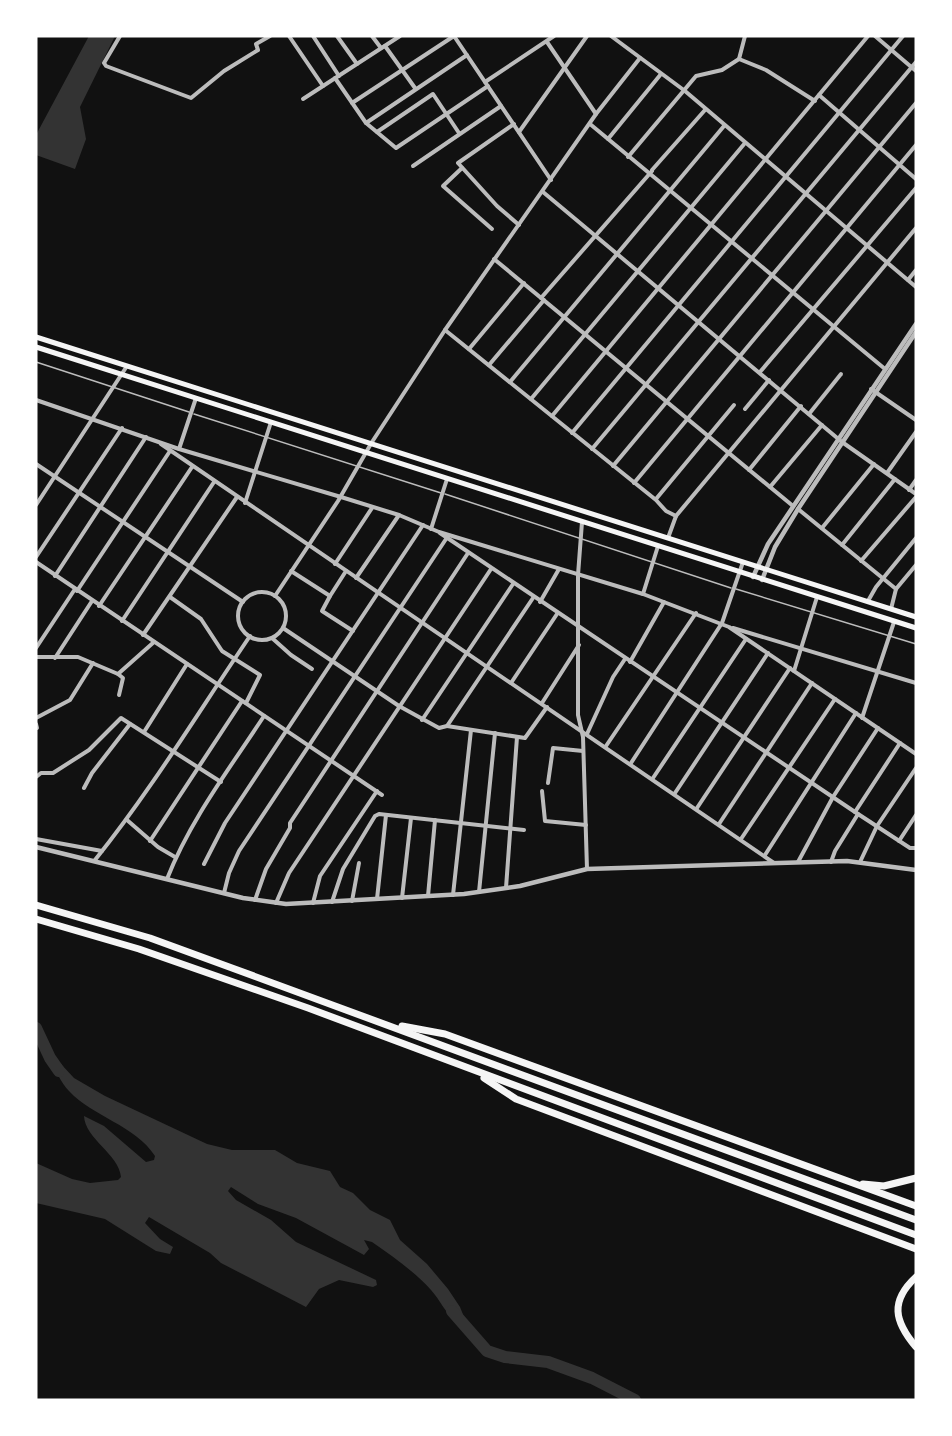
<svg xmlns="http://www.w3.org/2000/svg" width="952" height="1436" viewBox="0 0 952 1436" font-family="Ubuntu,sans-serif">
<rect width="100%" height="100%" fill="#111"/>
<g fill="#333">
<path d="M89,36h26l-35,71 6,32 -11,30 -39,-14v-20z"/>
<path d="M50,1058l11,6 13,14 31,18 102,48 25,6h43l22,13 33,8 10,16 13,6 17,17 20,10 10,20 27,24 21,25 12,18 4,10 -1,7 -6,-1c-11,-9 -17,-23 -26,-33 -16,-18 -39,-34 -59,-48l-8,-2 5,9 -5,6 -68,-37 -38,-14 -27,-17 -3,4 8,9 35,20 25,22 80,38 1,5 -4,2 -34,-7 -20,9 -13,18 -85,-44 -11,-10 -61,-36 -4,6 15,16 13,8 -3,7 -14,-3 -51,-32 -69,-16v-40l36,16 18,4 28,-3 3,-3c-2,-23 -36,-38 -37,-61l20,10 42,36 8,-2 1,-4c-20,-31 -62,-39 -86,-65 -8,-8 -14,-22 -19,-33z"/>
</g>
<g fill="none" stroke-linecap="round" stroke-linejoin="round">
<g stroke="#333" stroke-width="12">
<path d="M36,1028l14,30 9,13"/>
<path d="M452,1311l35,40 18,6 43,5 44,16 43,22"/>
</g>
<g stroke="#bcbcbc" stroke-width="1.5">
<path d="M36,362l153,50"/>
<path d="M194,414l247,79"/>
<path d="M445,494l286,94"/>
<path d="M736,589l180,55"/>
</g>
<g stroke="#bcbcbc" stroke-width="4">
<path d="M120,36l-16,27 2,3 85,32 33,-27 34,-21 -2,-6 14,-8"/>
<path d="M289,36l34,50"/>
<path d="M313,36l26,40"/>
<path d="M337,36l20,28"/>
<path d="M372,36l9,12"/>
<path d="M611,36l74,55 231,196"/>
<path d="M875,36l41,35"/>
<path d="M547,42l49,72"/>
<path d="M385,46l30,42"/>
<path d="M739,59l27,11 49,31"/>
<path d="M335,78l31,45 30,25 92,-62"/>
<path d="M485,82l69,-46"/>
<path d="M819,95l97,84"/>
<path d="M303,99l97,-63"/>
<path d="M352,103l102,-67 97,144"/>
<path d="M366,123l101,-68"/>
<path d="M514,124l-56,39 39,43 22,19"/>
<path d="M590,124l295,245"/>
<path d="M377,132l56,-38 26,39"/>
<path d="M519,132l68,-96"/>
<path d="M608,139l53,-65"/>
<path d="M628,157l68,-81 26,-6 17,-11 6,-23"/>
<path d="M413,166l88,-60"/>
<path d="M462,168l-19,18 49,43"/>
<path d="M652,170l53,-60"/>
<path d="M543,192l299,250 74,52"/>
<path d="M494,259l299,247"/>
<path d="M908,280l8,-10"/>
<path d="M541,298l111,-127"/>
<path d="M445,330l211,170 10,11 10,5"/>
<path d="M469,349l55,-66"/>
<path d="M489,365l55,-65"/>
<path d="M760,372l156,-184"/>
<path d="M510,382l214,-256"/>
<path d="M871,389l45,31"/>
<path d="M531,399l214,-256"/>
<path d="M36,400l143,49 162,48 58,18 40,17 204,62 86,33 187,127"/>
<path d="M745,409l24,-29"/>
<path d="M809,414l32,-40"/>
<path d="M552,416l316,-380"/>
<path d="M572,433l331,-397"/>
<path d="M161,444l613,419"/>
<path d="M179,449l17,-51"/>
<path d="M592,449l324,-387"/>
<path d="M36,464l207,138"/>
<path d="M613,466l303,-363"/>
<path d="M749,470l52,-64"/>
<path d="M887,473l29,-41"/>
<path d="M634,483l282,-338"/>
<path d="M770,487l52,-62"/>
<path d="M909,490l7,-10"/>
<path d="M656,499l78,-94"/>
<path d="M245,503l26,-81"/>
<path d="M36,505l91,-139"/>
<path d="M798,509l98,80 -5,20"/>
<path d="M582,522l-4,53v140l5,22 4,132"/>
<path d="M822,528l52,-64"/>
<path d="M431,529l16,-50"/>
<path d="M440,533l415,279 55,36h6"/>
<path d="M668,538l8,-22 240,-288"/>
<path d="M842,545l53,-66"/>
<path d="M36,557l86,-129"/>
<path d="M861,561l55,-64"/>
<path d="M36,562l346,233"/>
<path d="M335,564l37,-56"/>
<path d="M291,571l39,25 16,-25"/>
<path d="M55,576l91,-139"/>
<path d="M356,578l43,-63"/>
<path d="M896,589l20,-24"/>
<path d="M77,591l93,-140"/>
<circle cx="262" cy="616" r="24"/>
<path d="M643,594l15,-48"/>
<path d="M275,596l63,-95 34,-59 73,-112 151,-216 44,-56"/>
<path d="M330,596l-8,15 31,20"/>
<path d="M170,597l31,22 21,32 38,24 -14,28"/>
<path d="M868,601l8,-14 40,-49"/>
<path d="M540,602l19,-33"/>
<path d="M99,606l93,-139"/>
<path d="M122,621l92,-139"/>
<path d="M283,628l116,78 40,22 8,-2 86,-128"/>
<path d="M733,628l183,55"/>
<path d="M143,635l94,-138"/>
<path d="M272,638l19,17 21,14"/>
<path d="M36,648l39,-59"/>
<path d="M36,657h42l40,17 5,4 -4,17"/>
<path d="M55,658l37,-57"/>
<path d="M630,662l34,-60"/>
<path d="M794,671l23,-74"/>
<path d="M118,674l36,-32"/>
<path d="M511,683l46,-69"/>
<path d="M542,703l37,-58"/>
<path d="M36,718l34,-18 23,-37"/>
<path d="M862,718l32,-96"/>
<path d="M422,720l91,-136"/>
<path d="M36,724l1,4"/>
<path d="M447,726l78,12 22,-31"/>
<path d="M144,732l43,-68"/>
<path d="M587,734l26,-57 12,-18"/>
<path d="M606,746l90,-133"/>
<path d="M631,763l91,-140 21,-61"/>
<path d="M36,777l5,-4h12l36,-23 32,-32 100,64"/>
<path d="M653,778l93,-139"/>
<path d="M548,783l5,-35 30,3"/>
<path d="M84,788l8,-15 38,-49"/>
<path d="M542,791l3,30 41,4"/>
<path d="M675,793l93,-140"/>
<path d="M697,808l93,-140"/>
<path d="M855,812l45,-69"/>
<path d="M127,820l31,27 17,10"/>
<path d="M719,824l93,-141"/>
<path d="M36,839l66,12"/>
<path d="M741,839l94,-140"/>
<path d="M150,841l92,-140"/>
<path d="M899,841l17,-26"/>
<path d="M765,855l91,-142"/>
<path d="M95,860c57,-71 104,-149 155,-224"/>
<path d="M798,862l35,-65 45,-69"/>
<path d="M831,862l4,-11 23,-37"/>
<path d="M860,862l17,-36 39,-58"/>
<path d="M204,864l21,-41 198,-298"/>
<path d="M167,879c23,-59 63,-111 97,-163"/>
<path d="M506,888l11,-151"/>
<path d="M479,892l16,-159"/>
<path d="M224,893l5,-20 10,-22 207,-312"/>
<path d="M453,895l18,-165"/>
<path d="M428,896l7,-76"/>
<path d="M402,898l9,-80"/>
<path d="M377,899l9,-84"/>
<path d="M255,900l11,-31 24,-41v-5l178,-270"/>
<path d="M352,901l7,-38"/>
<path d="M332,902l11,-33 32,-53 4,-2 145,16"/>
<path d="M276,903l13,-30 202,-304"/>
<path d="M313,903l7,-27 57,-85"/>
</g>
<g stroke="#bcbcbc" stroke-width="4.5">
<path d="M753,577l15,-33 148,-220"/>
<path d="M762,580l13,-33 23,-38 118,-177"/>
<path d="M36,847l207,51 43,6 178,-10 56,-8 67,-17 260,-8 69,9"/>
</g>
<g stroke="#f5f5f5" stroke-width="5">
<path d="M36,337l880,280"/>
<path d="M36,347l880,281"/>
</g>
<g stroke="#f5f5f5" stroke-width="7">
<path d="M36,905l114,33 82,30 684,252"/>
<path d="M36,919l103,30 169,59 608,227"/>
<path d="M402,1026l43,8 471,172"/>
<path d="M484,1078l32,21 400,150"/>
<path d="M863,1184l21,2 32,-8"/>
<path d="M916,1277c-26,24 -22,44 0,70"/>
</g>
</g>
<rect width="952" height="1436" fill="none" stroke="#ffffff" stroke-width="75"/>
</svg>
